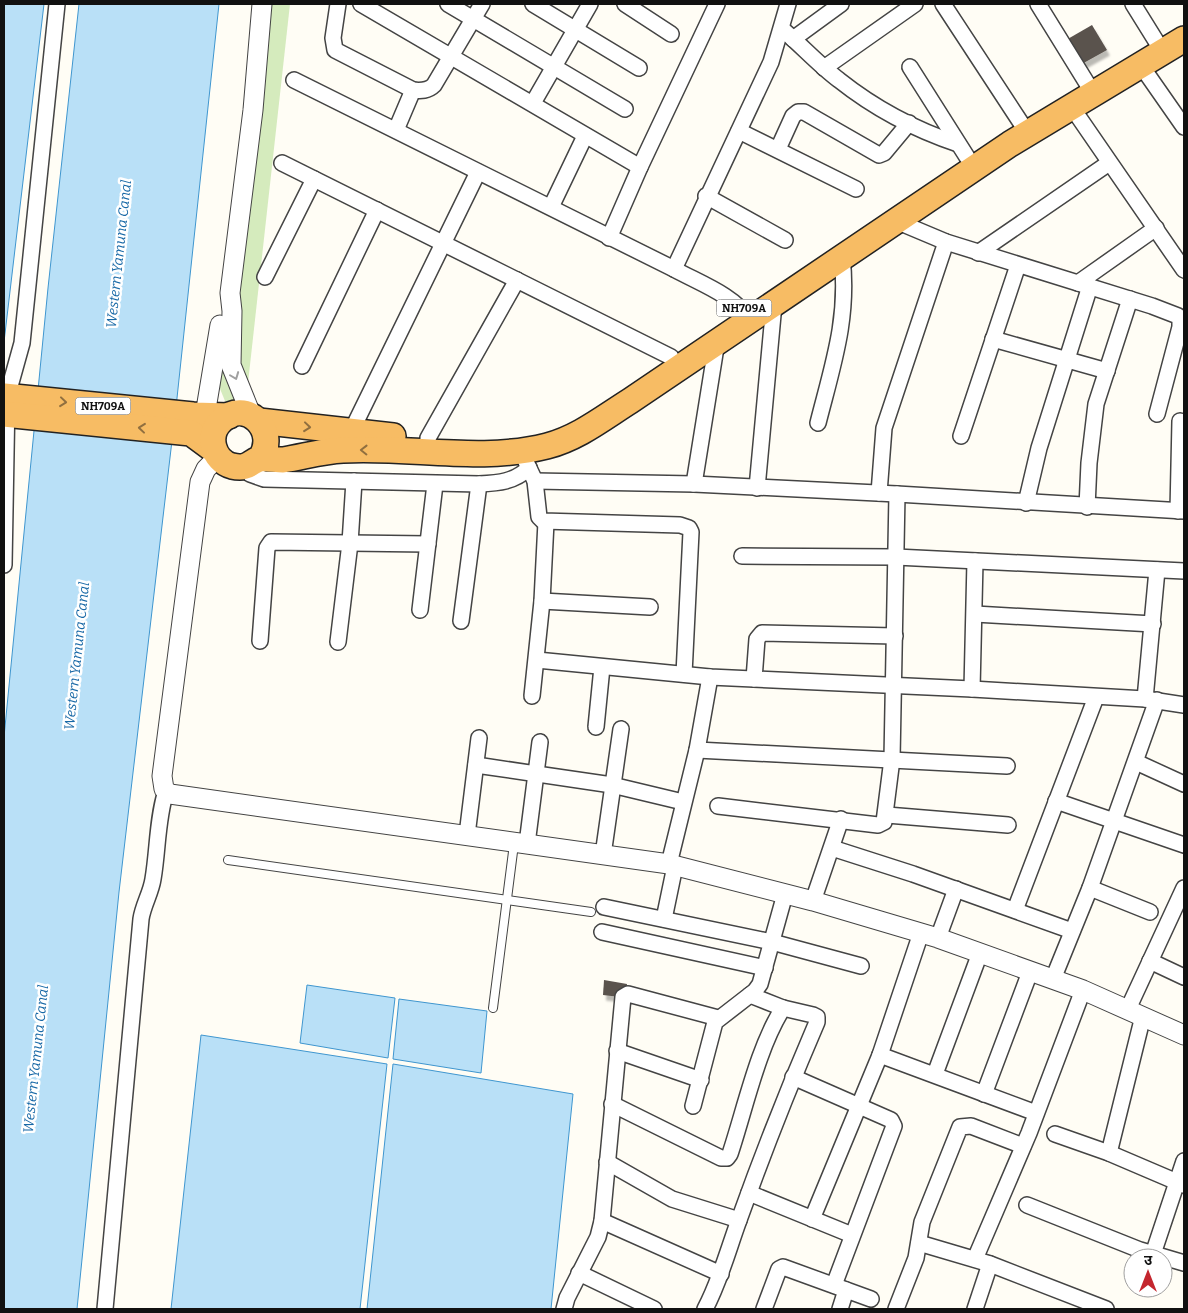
<svg xmlns="http://www.w3.org/2000/svg" width="1188" height="1313" viewBox="0 0 1188 1313" font-family="Bitter,'Noto Sans Devanagari',serif">
<defs>
<filter id="shadow"><feDropShadow dx="3" dy="5.5" stdDeviation="1" flood-color="#0004"/></filter>
</defs>
<rect width="100%" height="100%" fill="#fffdf5"/>
<path fill="#d5ebbd" d="M257,4h33l-45,406 -20,-9 -9,-22z"/>
<g fill="#b9e0f7" stroke="#3f96cf">
<path d="M4,4h40l-40,338z"/>
<path d="M79,4h140l-42,394 -58,494 -42,417h-73v-572l44,-449z"/>
<path d="M307,985l88,13 -7,60 -88,-15z"/>
<path d="M399,999l88,12 -6,62 -88,-14z"/>
<path d="M201,1035l186,29 -27,245h-189z"/>
<path d="M393,1064l180,30 -22,215h-184z"/>
</g>
<g fill="#5a524d" filter="url(#shadow)">
<path d="M1092,25l15,25 -27,15 -14,-25z"/>
<path d="M604,980l23,4 -1,9 -6,4 -17,-2z"/>
</g>
<g fill="none" stroke-linecap="round" stroke-linejoin="round">
<defs>
<g id="service">
<path d="M228,860l363,52"/>
<path d="M493,1008l21,-164"/>
</g>
<g id="minor">
<path d="M338,4l-5,34 2,12 78,40c8,1 15,1 21,-5l48,-81"/>
<path d="M361,4l279,163"/>
<path d="M448,4l177,105"/>
<path d="M533,4l106,64"/>
<path d="M625,4l46,30"/>
<path d="M943,4l78,119"/>
<path d="M1038,4l55,89"/>
<path d="M1133,4l23,37"/>
<path d="M782,29c19,16 37,36 57,51 34,27 77,50 119,64"/>
<path d="M793,39l48,-35"/>
<path d="M1140,64l44,63"/>
<path d="M910,67l57,90"/>
<path d="M824,68l91,-64"/>
<path d="M294,80l380,189c25,14 60,26 76,51"/>
<path d="M533,103l57,-99"/>
<path d="M1071,106l113,164"/>
<path d="M396,130l17,-40"/>
<path d="M739,131l117,58"/>
<path d="M778,149l15,-33 5,-4h6l75,43 5,-2 25,-30"/>
<path d="M282,163l389,194"/>
<path d="M706,196l79,44"/>
<path d="M551,207l34,-71"/>
<path d="M896,221l50,21 206,64 26,10 2,3v8l-23,87"/>
<path d="M609,238l31,-71 77,-163"/>
<path d="M978,253l131,-90"/>
<path d="M674,269l97,-207 17,-58"/>
<path d="M265,277l49,-98"/>
<path d="M1078,283l78,-55"/>
<path d="M993,339l114,32"/>
<path d="M302,366l75,-156"/>
<path d="M818,423c15,-59 31,-105 24,-166"/>
<path d="M351,432l127,-260"/>
<path d="M961,436l57,-171"/>
<path d="M428,438l89,-158"/>
<path d="M521,451l14,30 4,36 4,4 137,4 9,3 2,4 -7,142"/>
<path d="M246,467l4,7 14,5 215,5c20,-1 35,-2 50,-16"/>
<path d="M535,481l159,3 203,10 287,17"/>
<path d="M694,484l23,-143"/>
<path d="M757,488l17,-184"/>
<path d="M879,493l5,-65 62,-186"/>
<path d="M1026,503l13,-55 51,-162"/>
<path d="M1087,507l2,-44 7,-59 34,-105"/>
<path d="M1178,511l2,-90"/>
<path d="M742,556l154,1 288,14"/>
<path d="M4,565l3,-168 15,-54 35,-339"/>
<path d="M542,601l108,6"/>
<path d="M420,610l15,-126"/>
<path d="M975,614l178,10"/>
<path d="M461,621l18,-137"/>
<path d="M260,641l7,-93 4,-6 157,2"/>
<path d="M338,642l12,-99 4,-62"/>
<path d="M537,660l173,17 262,12 173,10 39,6"/>
<path d="M754,679l3,-40 5,-6 133,3"/>
<path d="M972,689l3,-128"/>
<path d="M532,696l10,-95 4,-79"/>
<path d="M1145,699l12,-129"/>
<path d="M596,727l6,-60"/>
<path d="M697,750l310,16"/>
<path d="M1136,762l48,22"/>
<path d="M476,765l136,20 71,17"/>
<path d="M1056,801l128,44"/>
<path d="M718,806l160,19 6,-3 8,-63 5,-265"/>
<path d="M887,815l121,10"/>
<path d="M467,835l12,-97"/>
<path d="M527,844l13,-102"/>
<path d="M832,848l81,26 159,57"/>
<path d="M603,855l18,-126"/>
<path d="M669,864l28,-114 13,-73"/>
<path d="M1090,888l60,24"/>
<path d="M813,901l28,-82"/>
<path d="M604,907l168,35 89,24"/>
<path d="M1015,910l81,-213"/>
<path d="M664,919l11,-53"/>
<path d="M602,932l163,36"/>
<path d="M938,938l18,-49"/>
<path d="M1150,961l34,16"/>
<path d="M1053,979l37,-91 67,-188"/>
<path d="M1128,1009l56,-121"/>
<path d="M617,1051l84,29"/>
<path d="M880,1055l156,58"/>
<path d="M935,1074l45,-121"/>
<path d="M793,1077l98,43 3,6 -60,159"/>
<path d="M984,1094l46,-122"/>
<path d="M612,1104l109,54h6l3,-4c15,-45 28,-107 53,-146"/>
<path d="M693,1106l22,-84 40,-31 5,-7 25,-90"/>
<path d="M1055,1134l54,19 75,32"/>
<path d="M1109,1153l34,-137"/>
<path d="M607,1162l65,37 67,21"/>
<path d="M749,1193l103,42"/>
<path d="M1027,1205l113,45 44,13"/>
<path d="M812,1219l68,-164 41,-122"/>
<path d="M602,1221l119,53"/>
<path d="M919,1243l71,21 116,45"/>
<path d="M1153,1254l31,-93"/>
<path d="M975,1259l54,-126 54,-143"/>
<path d="M579,1273l75,36"/>
<path d="M105,1309l36,-390c2,-14 10,-26 12,-40 5,-29 4,-60 13,-88"/>
<path d="M564,1309l3,-11 31,-61 4,-16 21,-224 5,-3 90,24"/>
<path d="M705,1309c15,-28 23,-59 34,-89 24,-67 50,-133 78,-198v-5l-4,-2 -30,-7 -33,-13"/>
<path d="M764,1309l15,-40 4,-2 88,32"/>
<path d="M840,1309l6,-19"/>
<path d="M896,1309l20,-51 6,-36 38,-95 11,-1 52,20"/>
<path d="M975,1309l15,-45"/>
</g>
<g id="tertiary">
<path d="M205,415l15,-90"/>
<path d="M252,417l-21,-52 1,-54 -2,-18 23,-183 9,-106"/>
<path d="M218,457l-12,12 -6,13 -38,294 2,13 6,5 499,70 144,37 125,37 145,52 101,45"/>
</g>
<g id="trunk">
<path d="M4,396l189,19 36,1"/>
<path d="M4,414l187,19 23,17"/>
<path d="M259,421l134,15"/>
<path d="M260,459c20,-29 -15,-62 -39,-38 -15,14 -8,40 11,45 17,4 18,-5 28,-7 7,-1 16,1 23,1 20,-3 39,-9 60,-10 68,-4 137,13 204,-4 31,-8 56,-28 83,-45l380,-257 174,-105"/>
</g>
</defs>
<use href="#service" stroke="#444" stroke-width="10"/>
<use href="#minor" stroke="#444" stroke-width="18"/>
<use href="#tertiary" stroke="#444" stroke-width="21"/>
<use href="#trunk" stroke="#222" stroke-width="28"/>
<use href="#service" stroke="#fff" stroke-width="8"/>
<use href="#minor" stroke="#fff" stroke-width="15"/>
<use href="#tertiary" stroke="#fff" stroke-width="19"/>
<use href="#trunk" stroke="#f7bc64" stroke-width="25"/>
</g>
<defs><path id="oneway-chevron" d="M-2-3.5L2.5 0L-2 3.5" fill="none" stroke-width="1.6" stroke-linecap="round" stroke-linejoin="round" transform="scale(1.25)"/></defs>
<use stroke="#a0a0a0" href="#oneway-chevron" transform="translate(235 376) rotate(69)"/>
<g stroke="#906f3f">
<use href="#oneway-chevron" transform="translate(63 402) rotate(6)"/>
<use href="#oneway-chevron" transform="translate(307 427) rotate(6)"/>
<use href="#oneway-chevron" transform="translate(142 428) rotate(-174)"/>
<use href="#oneway-chevron" transform="translate(364 450) rotate(-179)"/>
</g>
<g text-anchor="middle" dominant-baseline="central" stroke-width="5" stroke-linejoin="round" paint-order="stroke">
<g fill="#fff" stroke="#585858" stroke-width="1">
<rect x="716.5" y="299.5" width="55" height="17" rx="4"/>
<rect x="75.5" y="397.5" width="55" height="17" rx="4"/>
</g>
<g font-size="11" font-weight="bold" fill="#111">
<text x="744" y="308">NH709A</text>
<text x="103" y="406">NH709A</text>
</g>
<g font-size="14" font-style="italic" fill="#1768a6" stroke="#fff">
<text transform="translate(119 254) rotate(-84)">Western Yamuna Canal</text>
<text transform="translate(77 656) rotate(-84)">Western Yamuna Canal</text>
<text transform="translate(36 1059) rotate(-84)">Western Yamuna Canal</text>
</g>
</g>
<rect width="1188" height="1313" fill="none" stroke="#111111" stroke-width="10"/>
<g transform="translate(1148 1273)"><circle r="24" fill="#ffffff" stroke="#a0a0a0"/>
<path d="M0-4L9 19L0 12L-9 19Z" fill="#c4262e"/>
<text y="-8" font-size="14" font-weight="bold" text-anchor="middle" fill="#111111">उ</text>
</g>
</svg>
